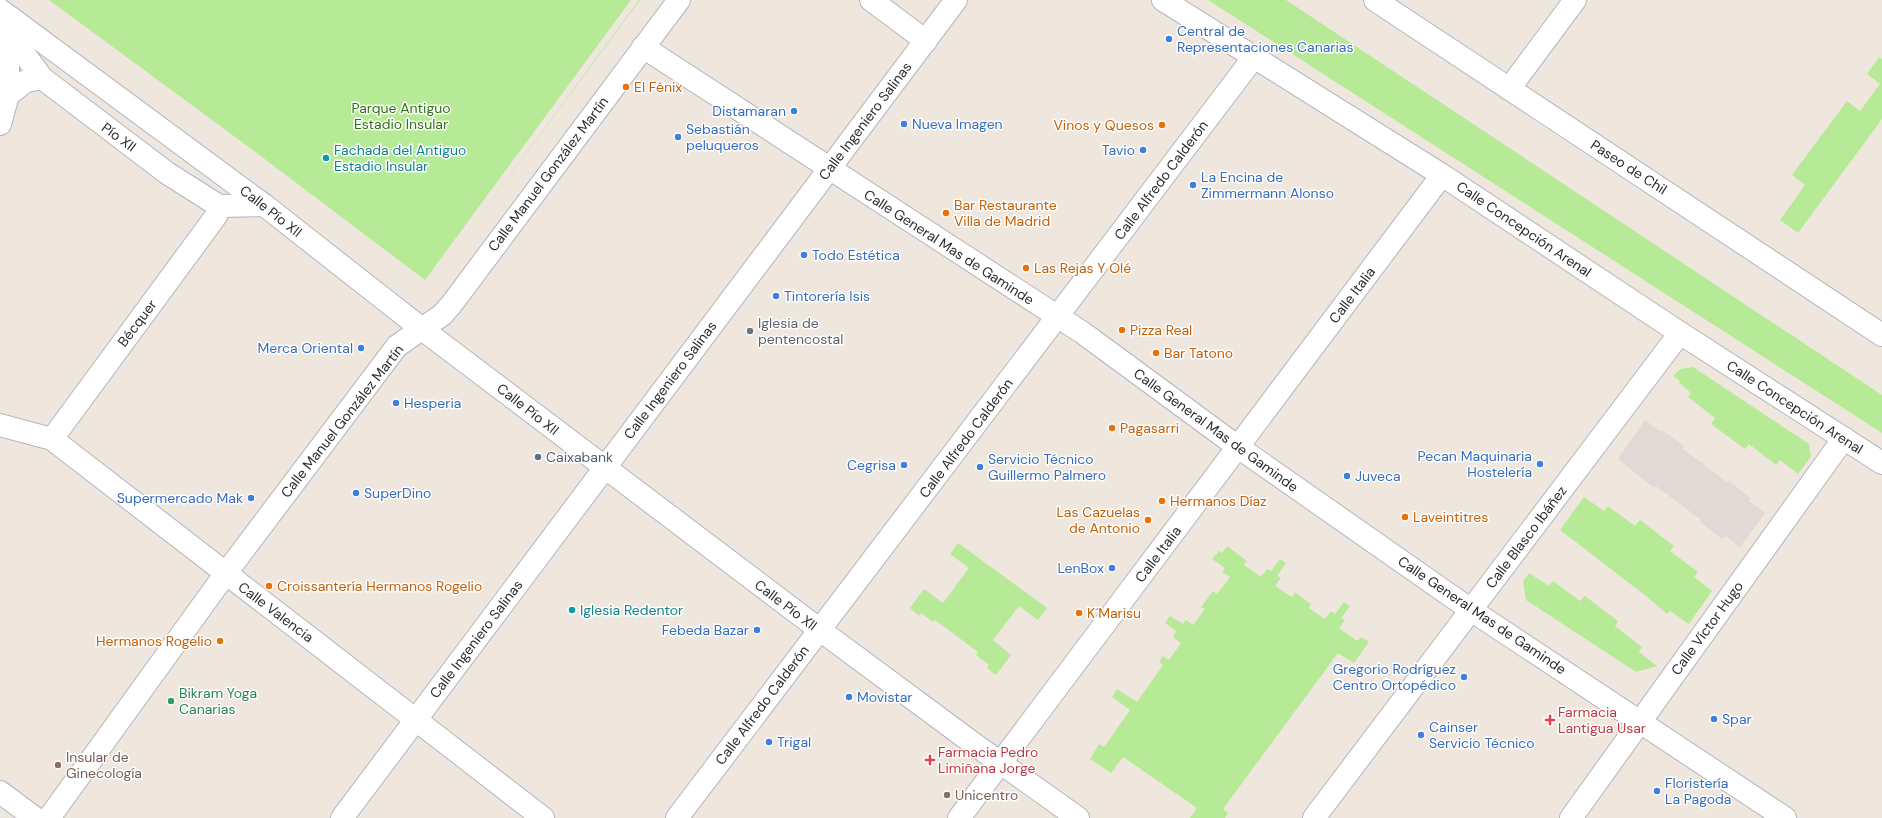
<svg xmlns="http://www.w3.org/2000/svg" width="1882" height="818" viewBox="0 0 1882 818" font-family="'DM Sans',sans-serif">
<rect width="100%" height="100%" fill="#efe7de"/>
<g fill="#b7ea96">
<path d="M49,0h582l-206,280 -179,-135z"/>
<path d="M639,0h1l-214,289z"/>
<path d="M1208,0h78l596,395v38z"/>
<path d="M1879,57l3,2v60l-84,114 -18,-13 25,-35 -13,-10 55,-74 13,10 20,-27 -13,-10z"/>
<path d="M1693,367l116,77 2,13 -13,17 -18,-14 -4,5 -27,-21 -4,5 -34,-25 4,-6 -27,-21 3,-4 -12,-10 1,-2 -7,-5 7,-7z"/>
<path d="M1584,497l20,14 4,-5 27,20 5,-6 34,26 -4,5 28,21 -4,5 18,14 -23,33 -19,-13 -3,3 -21,-18 -86,-66z"/>
<path d="M958,543l89,65 -9,12 -19,-14 -26,34 18,15 -15,20 -9,-7 2,-3 -13,-10 2,-3 -43,-32 -2,2 -12,-9 -2,3 -9,-8 14,-19 19,14 26,-35 -19,-14z"/>
<path d="M1227,546l20,15 -3,4 17,12 6,-8 4,2 9,-12 6,4 -9,13 4,2 -6,8 17,11 3,-5 16,12 -2,4 16,11 6,-8 4,3 9,-12 6,4 -9,12 4,2 -6,8 18,13 4,-4 8,5 -15,21 -16,-10 -115,156 5,4 -3,5h-35l7,-10 -74,-51 -12,16 -21,-14 9,-15 5,3 26,-37 -18,-13 5,-8 20,13 26,-37 -4,-3 4,-6 6,4 12,-17 -8,-6 3,-6 -11,-8 5,-7 13,8 3,-4 7,5 12,-16 -4,-2 12,-16 4,3 13,-17 -8,-5 3,-4 -13,-9 7,-8 3,2z"/>
<path d="M1529,573l20,13 4,-5 27,20 5,-5 33,25 -3,5 27,21 -3,5 18,14 -21,6 -110,-72 -3,-19z"/>
</g>
<path fill="#dfdad5" d="M1645,420l15,11 2,-1 22,16 -2,2 45,34 2,-1 22,17 -2,3 16,12 -25,34 -15,-11 -3,3 -22,-17 1,-2 -45,-34 -2,2 -36,-29z"/>
<g fill="none" stroke-linecap="round" stroke-linejoin="round">
<defs>
<g id="minor">
<path d="M871,0l55,41"/>
<path d="M1163,0l279,175 238,158 202,130"/>
<path d="M0,29l8,19v47l-8,29"/>
<path d="M643,47l440,286 155,114 233,163 314,208"/>
<path d="M1509,89l66,-89"/>
<path d="M8,95l18,-14 16,-3"/>
<path d="M0,425l52,14 491,379"/>
<path d="M52,439l164,-223 3,-10"/>
<path d="M0,792l35,26"/>
<path d="M49,818l177,-245 171,-227 45,-31 9,-10 228,-305"/>
<path d="M342,818l614,-818"/>
<path d="M677,818l577,-761"/>
<path d="M959,818l483,-643"/>
<path d="M1314,818l366,-485"/>
<path d="M1571,818l273,-380"/>
</g>
<g id="tertiary">
<path d="M1375,0l507,335"/>
<path d="M0,10l264,195 158,124 398,301 154,114 104,74"/>
<path d="M11,18l11,33 20,27 125,95 52,33 45,-1"/>
</g>
</defs>
<use href="#minor" stroke="#b2b5c1" stroke-width="24"/>
<use href="#tertiary" stroke="#b2b5c1" stroke-width="24"/>
<use href="#minor" stroke="#fff" stroke-width="22"/>
<use href="#tertiary" stroke="#fff" stroke-width="22"/>
</g>
<g fill="#3f7fe0" stroke="#fff" stroke-width="1.5">
<circle cx="1169" cy="39" r="4"/>
<circle cx="794" cy="111" r="4"/>
<circle cx="904" cy="124" r="4"/>
<circle cx="678" cy="137" r="4"/>
<circle cx="1143" cy="150" r="4"/>
<circle cx="1193" cy="185" r="4"/>
<circle cx="804" cy="255" r="4"/>
<circle cx="776" cy="296" r="4"/>
<circle cx="361" cy="348" r="4"/>
<circle cx="396" cy="403" r="4"/>
<circle cx="1540" cy="464" r="4"/>
<circle cx="904" cy="465" r="4"/>
<circle cx="980" cy="467" r="4"/>
<circle cx="1347" cy="476" r="4"/>
<circle cx="356" cy="493" r="4"/>
<circle cx="251" cy="498" r="4"/>
<circle cx="1112" cy="568" r="4"/>
<circle cx="757" cy="630" r="4"/>
<circle cx="1464" cy="677" r="4"/>
<circle cx="849" cy="697" r="4"/>
<circle cx="1714" cy="719" r="4"/>
<circle cx="1421" cy="735" r="4"/>
<circle cx="769" cy="742" r="4"/>
<circle cx="1657" cy="791" r="4"/>
</g>
<g fill="#e8710a" stroke="#fff" stroke-width="1.5">
<circle cx="626" cy="87" r="4"/>
<circle cx="1162" cy="125" r="4"/>
<circle cx="946" cy="213" r="4"/>
<circle cx="1026" cy="268" r="4"/>
<circle cx="1122" cy="330" r="4"/>
<circle cx="1156" cy="353" r="4"/>
<circle cx="1112" cy="428" r="4"/>
<circle cx="1162" cy="501" r="4"/>
<circle cx="1405" cy="517" r="4"/>
<circle cx="1148" cy="520" r="4"/>
<circle cx="269" cy="586" r="4"/>
<circle cx="1079" cy="613" r="4"/>
<circle cx="220" cy="641" r="4"/>
</g>
<g fill="#0f9aa8" stroke="#fff" stroke-width="1.5">
<circle cx="326" cy="158" r="4"/>
<circle cx="572" cy="610" r="4"/>
</g>
<circle fill="#6b7280" stroke="#fff" stroke-width="1.5" cx="750" cy="331" r="4"/>
<circle fill="#5c6f8a" stroke="#fff" stroke-width="1.5" cx="538" cy="457" r="4"/>
<circle fill="#2e9e5b" stroke="#fff" stroke-width="1.5" cx="171" cy="701" r="4"/>
<g fill="#e0444e" stroke="#fff" stroke-width="1.5">
<path d="M1548 714h4v4h4v4h-4v4h-4v-4h-4v-4h4z"/>
<path d="M928 754h4v4h4v4h-4v4h-4v-4h-4v-4h4z"/>
</g>
<g fill="#8d6e63" stroke="#fff" stroke-width="1.5">
<circle cx="58" cy="765" r="4"/>
<circle cx="947" cy="795" r="4"/>
</g>
<g text-anchor="middle" dominant-baseline="central" stroke-width="3" stroke-linejoin="round" paint-order="stroke">
<g font-size="14" fill="#366cbe" stroke="#fff" text-anchor="start">
<text x="1177" y="31">Central de<tspan x="1177" dy="16">Representaciones Canarias</tspan></text>
<text x="786" y="111" text-anchor="end">Distamaran</text>
<text x="912" y="124">Nueva Imagen</text>
<text x="686" y="129">Sebastián<tspan x="686" dy="16">peluqueros</tspan></text>
<text x="1135" y="150" text-anchor="end">Tavio</text>
<text x="1201" y="177">La Encina de<tspan x="1201" dy="16">Zimmermann Alonso</tspan></text>
<text x="812" y="255">Todo Estética</text>
<text x="784" y="296">Tintorería Isis</text>
<text x="353" y="348" text-anchor="end">Merca Oriental</text>
<text x="404" y="403">Hesperia</text>
<text x="1532" y="456" text-anchor="end">Pecan Maquinaria<tspan x="1532" dy="16">Hostelería</tspan></text>
<text x="988" y="459">Servicio Técnico<tspan x="988" dy="16">Guillermo Palmero</tspan></text>
<text x="896" y="465" text-anchor="end">Cegrisa</text>
<text x="1355" y="476">Juveca</text>
<text x="364" y="493">SuperDino</text>
<text x="243" y="498" text-anchor="end">Supermercado Mak</text>
<text x="1104" y="568" text-anchor="end">LenBox</text>
<text x="749" y="630" text-anchor="end">Febeda Bazar</text>
<text x="1456" y="669" text-anchor="end">Gregorio Rodríguez<tspan x="1456" dy="16">Centro Ortopédico</tspan></text>
<text x="857" y="697">Movistar</text>
<text x="1722" y="719">Spar</text>
<text x="1429" y="727">Cainser<tspan x="1429" dy="16">Servicio Técnico</tspan></text>
<text x="777" y="742">Trigal</text>
<text x="1665" y="783">Floristería<tspan x="1665" dy="16">La Pagoda</tspan></text>
</g>
<g font-size="14" fill="#c56008" stroke="#fff" text-anchor="start">
<text x="634" y="87">El Fénix</text>
<text x="1154" y="125" text-anchor="end">Vinos y Quesos</text>
<text x="954" y="205">Bar Restaurante<tspan x="954" dy="16">Villa de Madrid</tspan></text>
<text x="1034" y="268">Las Rejas Y Olé</text>
<text x="1130" y="330">Pizza Real</text>
<text x="1164" y="353">Bar Tatono</text>
<text x="1120" y="428">Pagasarri</text>
<text x="1170" y="501">Hermanos Díaz</text>
<text x="1140" y="512" text-anchor="end">Las Cazuelas<tspan x="1140" dy="16">de Antonio</tspan></text>
<text x="1413" y="517">Laveintitres</text>
<text x="277" y="586">Croissantería Hermanos Rogelio</text>
<text x="1087" y="613">K´Marisu</text>
<text x="212" y="641" text-anchor="end">Hermanos Rogelio</text>
</g>
<g font-size="14" fill="#2c7214" stroke="#fff">
<text x="401" y="108">Parque Antiguo<tspan x="401" dy="16">Estadio Insular</tspan></text>
</g>
<g font-size="14" fill="#2c2c2c" stroke="#fff">
<text transform="translate(865 121) rotate(-53)">Calle Ingeniero Salinas</text>
<text transform="translate(119 137) rotate(36)">Pío XII</text>
<text transform="translate(1629 167) rotate(33)">Paseo de Chil</text>
<text transform="translate(548 174) rotate(-53)">Calle Manuel González Martín</text>
<text transform="translate(1161 180) rotate(-53)">Calle Alfredo Calderón</text>
<text transform="translate(271 211) rotate(38)">Calle Pío XII</text>
<text transform="translate(1524 229) rotate(34)">Calle Concepción Arenal</text>
<text transform="translate(949 247) rotate(33)">Calle General Mas de Gaminde</text>
<text transform="translate(1352 295) rotate(-53)">Calle Italia</text>
<text transform="translate(137 323) rotate(-53)">Bécquer</text>
<text transform="translate(670 380) rotate(-53)">Calle Ingeniero Salinas</text>
<text transform="translate(1795 407) rotate(33)">Calle Concepción Arenal</text>
<text transform="translate(528 409) rotate(38)">Calle Pío XII</text>
<text transform="translate(342 421) rotate(-52)">Calle Manuel González Martín</text>
<text transform="translate(1216 430) rotate(36)">Calle General Mas de Gaminde</text>
<text transform="translate(966 438) rotate(-53)">Calle Alfredo Calderón</text>
<text transform="translate(1526 537) rotate(-53)">Calle Blasco Ibáñez</text>
<text transform="translate(1158 554) rotate(-53)">Calle Italia</text>
<text transform="translate(786 605) rotate(37)">Calle Pío XII</text>
<text transform="translate(276 612) rotate(37)">Calle Valencia</text>
<text transform="translate(1482 615) rotate(34)">Calle General Mas de Gaminde</text>
<text transform="translate(1707 628) rotate(-54)">Calle Víctor Hugo</text>
<text transform="translate(476 639) rotate(-53)">Calle Ingeniero Salinas</text>
<text transform="translate(762 705) rotate(-53)">Calle Alfredo Calderón</text>
</g>
<g font-size="14" fill="#0d838f" stroke="#fff" text-anchor="start">
<text x="334" y="150">Fachada del Antiguo<tspan x="334" dy="16">Estadio Insular</tspan></text>
<text x="580" y="610">Iglesia Redentor</text>
</g>
<g font-size="14" fill="#5b616d" stroke="#fff" text-anchor="start">
<text x="758" y="323">Iglesia de<tspan x="758" dy="16">pentencostal</tspan></text>
</g>
<g font-size="14" fill="#4e5e75" stroke="#fff" text-anchor="start">
<text x="546" y="457">Caixabank</text>
</g>
<g font-size="14" fill="#27864d" stroke="#fff" text-anchor="start">
<text x="179" y="693">Bikram Yoga<tspan x="179" dy="16">Canarias</tspan></text>
</g>
<g font-size="14" fill="#be3a42" stroke="#fff" text-anchor="start">
<text x="1558" y="712">Farmacia<tspan x="1558" dy="16">Lantigua Usar</tspan></text>
<text x="938" y="752">Farmacia Pedro<tspan x="938" dy="16">Limiñana Jorge</tspan></text>
</g>
<g font-size="14" fill="#785e54" stroke="#fff" text-anchor="start">
<text x="66" y="757">Insular de<tspan x="66" dy="16">Ginecología</tspan></text>
<text x="955" y="795">Unicentro</text>
</g>
</g>
</svg>
